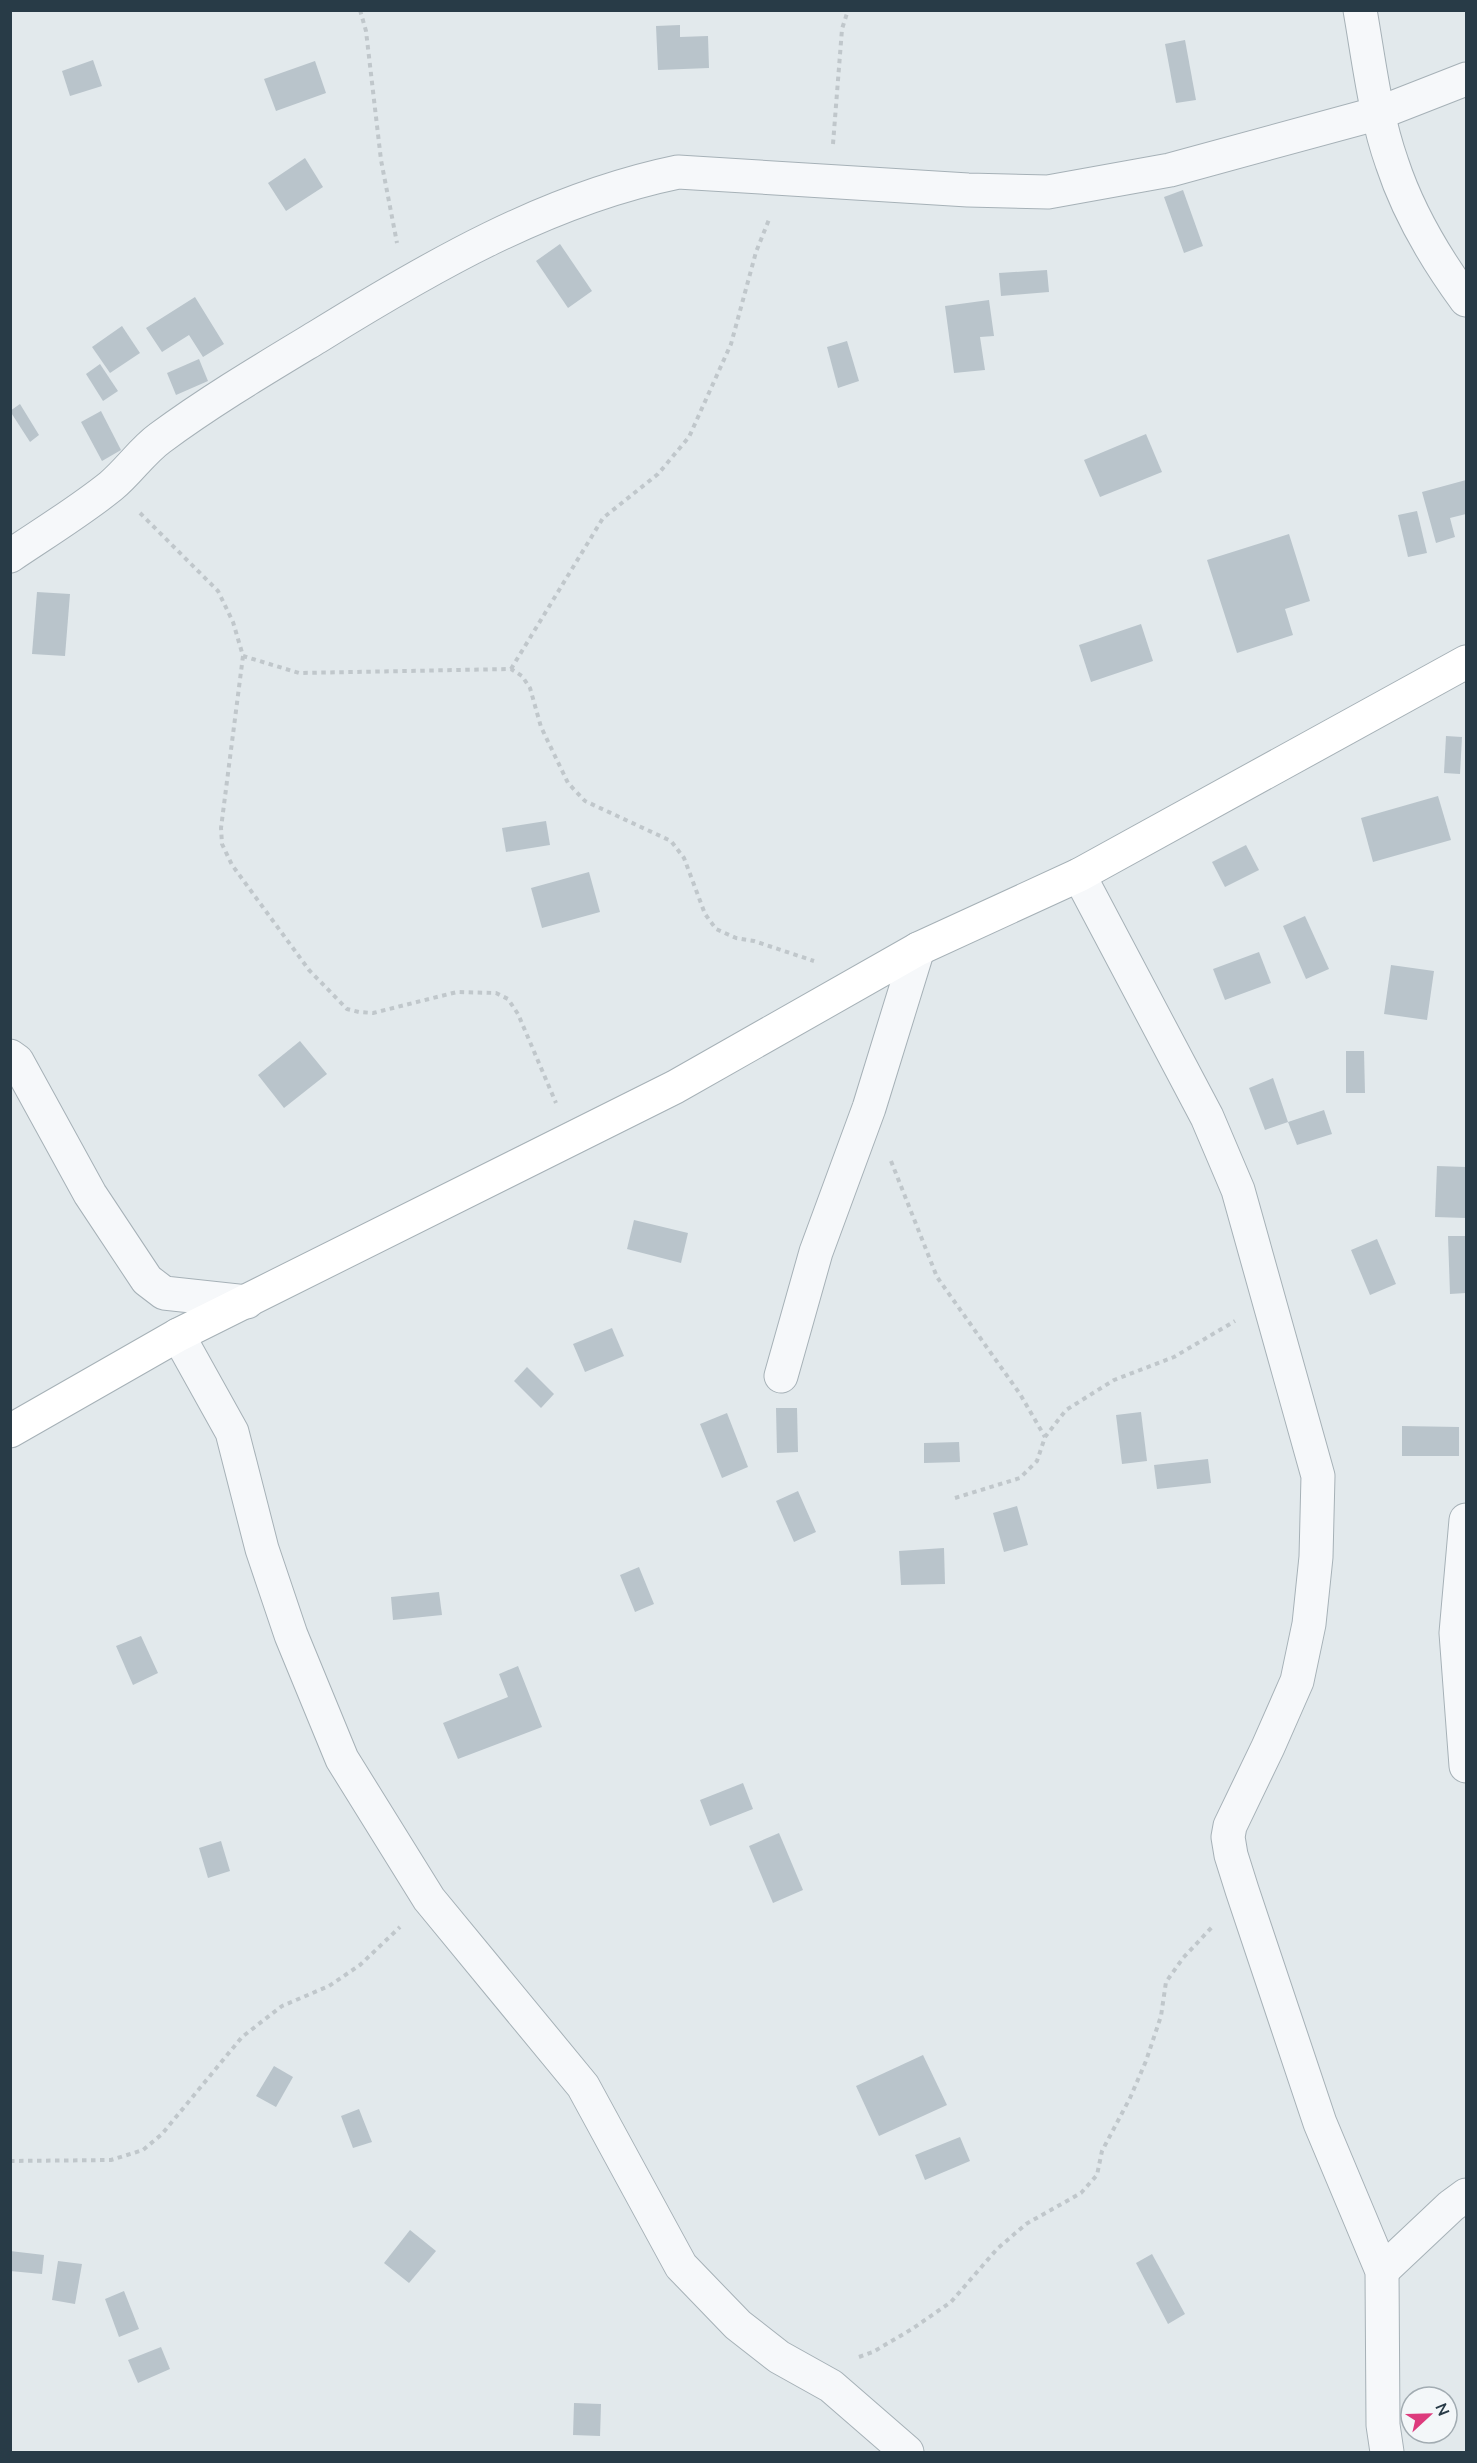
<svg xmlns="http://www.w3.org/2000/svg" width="1477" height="2463" viewBox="0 0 1477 2463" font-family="'Nunito Sans',sans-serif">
<rect width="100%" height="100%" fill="#e2e9ec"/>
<g fill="#b9c4cb">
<path d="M680,25v12l28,-1 1,32 -51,2 -2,-44z"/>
<path d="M1185,40l11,60 -20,3 -11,-59z"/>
<path d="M93,60l9,26 -32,10 -8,-25z"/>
<path d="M315,61l11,32 -50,18 -12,-32z"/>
<path d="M305,158l18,29 -37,24 -18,-28z"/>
<path d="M1183,190l20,56 -19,7 -20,-56z"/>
<path d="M560,244l32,47 -24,17 -32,-47z"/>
<path d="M1047,270l2,22 -48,4 -2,-23z"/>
<path d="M195,297l29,47 -21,13 -14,-22 -27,17 -16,-24z"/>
<path d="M989,300l5,36 -14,1 5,33 -31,3 -9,-67z"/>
<path d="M122,326l18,27 -30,20 -18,-26z"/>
<path d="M847,341l12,40 -21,7 -11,-41z"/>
<path d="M199,359l9,22 -32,14 -9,-22z"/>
<path d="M100,364l18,27 -15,10 -17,-27z"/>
<path d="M20,404l19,31 -9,7 -20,-31z"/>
<path d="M101,411l20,39 -19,11 -21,-39z"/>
<path d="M1146,434l16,38 -62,25 -16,-37z"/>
<path d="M1466,480v34l-16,4 5,19 -19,6 -14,-51z"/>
<path d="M1417,511l10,42 -19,4 -10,-42z"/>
<path d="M1289,534l21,67 -25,8 8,26 -56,18 -30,-93z"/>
<path d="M37,592l33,2 -5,62 -33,-2z"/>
<path d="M1141,624l12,37 -62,21 -12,-37z"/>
<path d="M1446,736l16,1 -2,37 -16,-1z"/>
<path d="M1438,796l13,44 -78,22 -12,-44z"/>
<path d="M546,821l4,24 -44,7 -4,-24z"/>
<path d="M1246,845l13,25 -34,17 -13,-25z"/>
<path d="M589,872l11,40 -58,16 -11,-40z"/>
<path d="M1305,916l24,53 -23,10 -23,-53z"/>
<path d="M1259,952l12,31 -46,17 -12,-31z"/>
<path d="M1391,965l43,6 -7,49 -43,-6z"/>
<path d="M300,1041l27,33 -43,34 -26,-33z"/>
<path d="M1346,1051h18l1,42h-19z"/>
<path d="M1273,1078l15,44 36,-12 8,24 -35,11 -9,-23 -23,8 -16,-42z"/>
<path d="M1437,1166l29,1v51l-31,-1z"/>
<path d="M634,1220l54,13 -7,30 -54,-14z"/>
<path d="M1448,1236h18v57l-16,1z"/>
<path d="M1377,1239l19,45 -26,11 -19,-45z"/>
<path d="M612,1328l12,28 -39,16 -12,-28z"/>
<path d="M527,1367l27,27 -13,14 -27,-27z"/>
<path d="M776,1408h21l1,44 -21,1z"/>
<path d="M1141,1412l6,49 -25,3 -6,-49z"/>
<path d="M727,1413l21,54 -26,11 -22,-54z"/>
<path d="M1402,1426l57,1v29h-57z"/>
<path d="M959,1442l1,20 -36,1v-20z"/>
<path d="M1208,1459l3,24 -54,6 -3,-24z"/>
<path d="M798,1491l18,41 -22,10 -18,-41z"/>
<path d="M1017,1506l11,39 -24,7 -11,-39z"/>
<path d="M944,1548l1,36 -44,1 -2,-34z"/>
<path d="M639,1567l15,37 -19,8 -15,-37z"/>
<path d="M439,1592l3,23 -49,5 -2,-23z"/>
<path d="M141,1636l17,37 -25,12 -17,-39z"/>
<path d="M518,1666l24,61 -84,32 -15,-36 65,-26 -9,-23z"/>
<path d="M743,1783l10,26 -43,17 -10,-26z"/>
<path d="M779,1833l24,57 -30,13 -24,-57z"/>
<path d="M221,1841l9,30 -22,7 -9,-30z"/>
<path d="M923,2055l24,50 -68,31 -23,-50z"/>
<path d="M274,2066l19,11 -17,30 -20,-11z"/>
<path d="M359,2109l13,33 -19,6 -12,-32z"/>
<path d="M960,2137l10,24 -45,19 -10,-25z"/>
<path d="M410,2230l26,21 -27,32 -25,-20z"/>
<path d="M10,2251l34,4 -2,19 -32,-3z"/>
<path d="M1152,2254l33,60 -17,10 -32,-61z"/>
<path d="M58,2261l24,3 -7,40 -23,-4z"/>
<path d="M124,2291l15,38 -20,8 -14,-38z"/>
<path d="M161,2347l9,22 -32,14 -10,-23z"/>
<path d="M574,2403l27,1 -1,32 -27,-1z"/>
</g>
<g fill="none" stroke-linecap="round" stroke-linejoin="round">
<defs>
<g id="street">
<path d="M1360,10c9,51 15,105 32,153 16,49 44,96 74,137"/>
<path d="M10,556c34,-23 70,-45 101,-70 18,-15 31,-35 49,-48 50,-37 104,-69 157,-101 113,-70 230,-138 361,-165l290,18 80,2 122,-22 209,-57 87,-34"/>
<path d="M1079,875l128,242 31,73 80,286 -2,81 -7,67 -12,57 -29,66 -38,79 -2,11 3,18 11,35 78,233 62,148 1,154 4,27"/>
<path d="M10,1056l7,5 73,133 57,86 17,13 83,9"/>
<path d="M178,1335l54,97 30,117 29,86 51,124 87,140 154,187 98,180 57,59 41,32 52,29 76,66"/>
<path d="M781,1376l35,-124 53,-144 49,-159"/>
<path d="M1466,1520l-10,113 10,133"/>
<path d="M1382,2271l69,-65 15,-11"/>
</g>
<path id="secondary" d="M10,1431l168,-96 497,-248 243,-138 161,-74 387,-213"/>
</defs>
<use href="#street" stroke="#a6b1b7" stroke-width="35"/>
<use href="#secondary" stroke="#a6b1b7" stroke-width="35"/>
<g stroke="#c0c7cb" stroke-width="4" stroke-dasharray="4.5 4.5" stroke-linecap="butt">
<path d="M360,10l6,21 15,129 16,83"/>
<path d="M833,144l9,-115 6,-19"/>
<path d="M140,513l78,78 15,31 10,34 56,17 212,-4 11,7 8,12 11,39 27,56 17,18 86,40 13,17 21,56 11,15 20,9 18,3 60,20"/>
<path d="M243,656l-22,172 1,16 10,21 77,105 38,39 12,3 14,1 84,-21 39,1 12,6 10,15 38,89"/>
<path d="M511,669l92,-151 55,-44 31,-37 42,-93 25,-92 14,-35"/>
<path d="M891,1161l46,116 83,117 25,43"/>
<path d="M955,1498l65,-20 17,-17 8,-24 21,-27 48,-30 60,-23 61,-36"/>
<path d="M10,2161l101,-1 32,-10 19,-16 80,-97 40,-31 47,-20 31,-21 40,-38"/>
<path d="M859,2357l14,-5 39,-23 39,-27 46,-53 29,-25 55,-31 16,-18 5,-24 28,-53 16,-37 15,-45 5,-34 17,-24 30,-32"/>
</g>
<use href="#street" stroke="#f6f8fa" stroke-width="33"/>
<use href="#secondary" stroke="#fff" stroke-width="33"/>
</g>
<rect width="1477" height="2463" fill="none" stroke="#283b47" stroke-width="24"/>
<g transform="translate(1429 2415) rotate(68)"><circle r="28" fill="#f3f7f9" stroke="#a2acb2" stroke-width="1.5"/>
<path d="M0-4.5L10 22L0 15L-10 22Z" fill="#dd3b7d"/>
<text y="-9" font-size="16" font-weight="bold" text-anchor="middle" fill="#283b47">N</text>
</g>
</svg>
